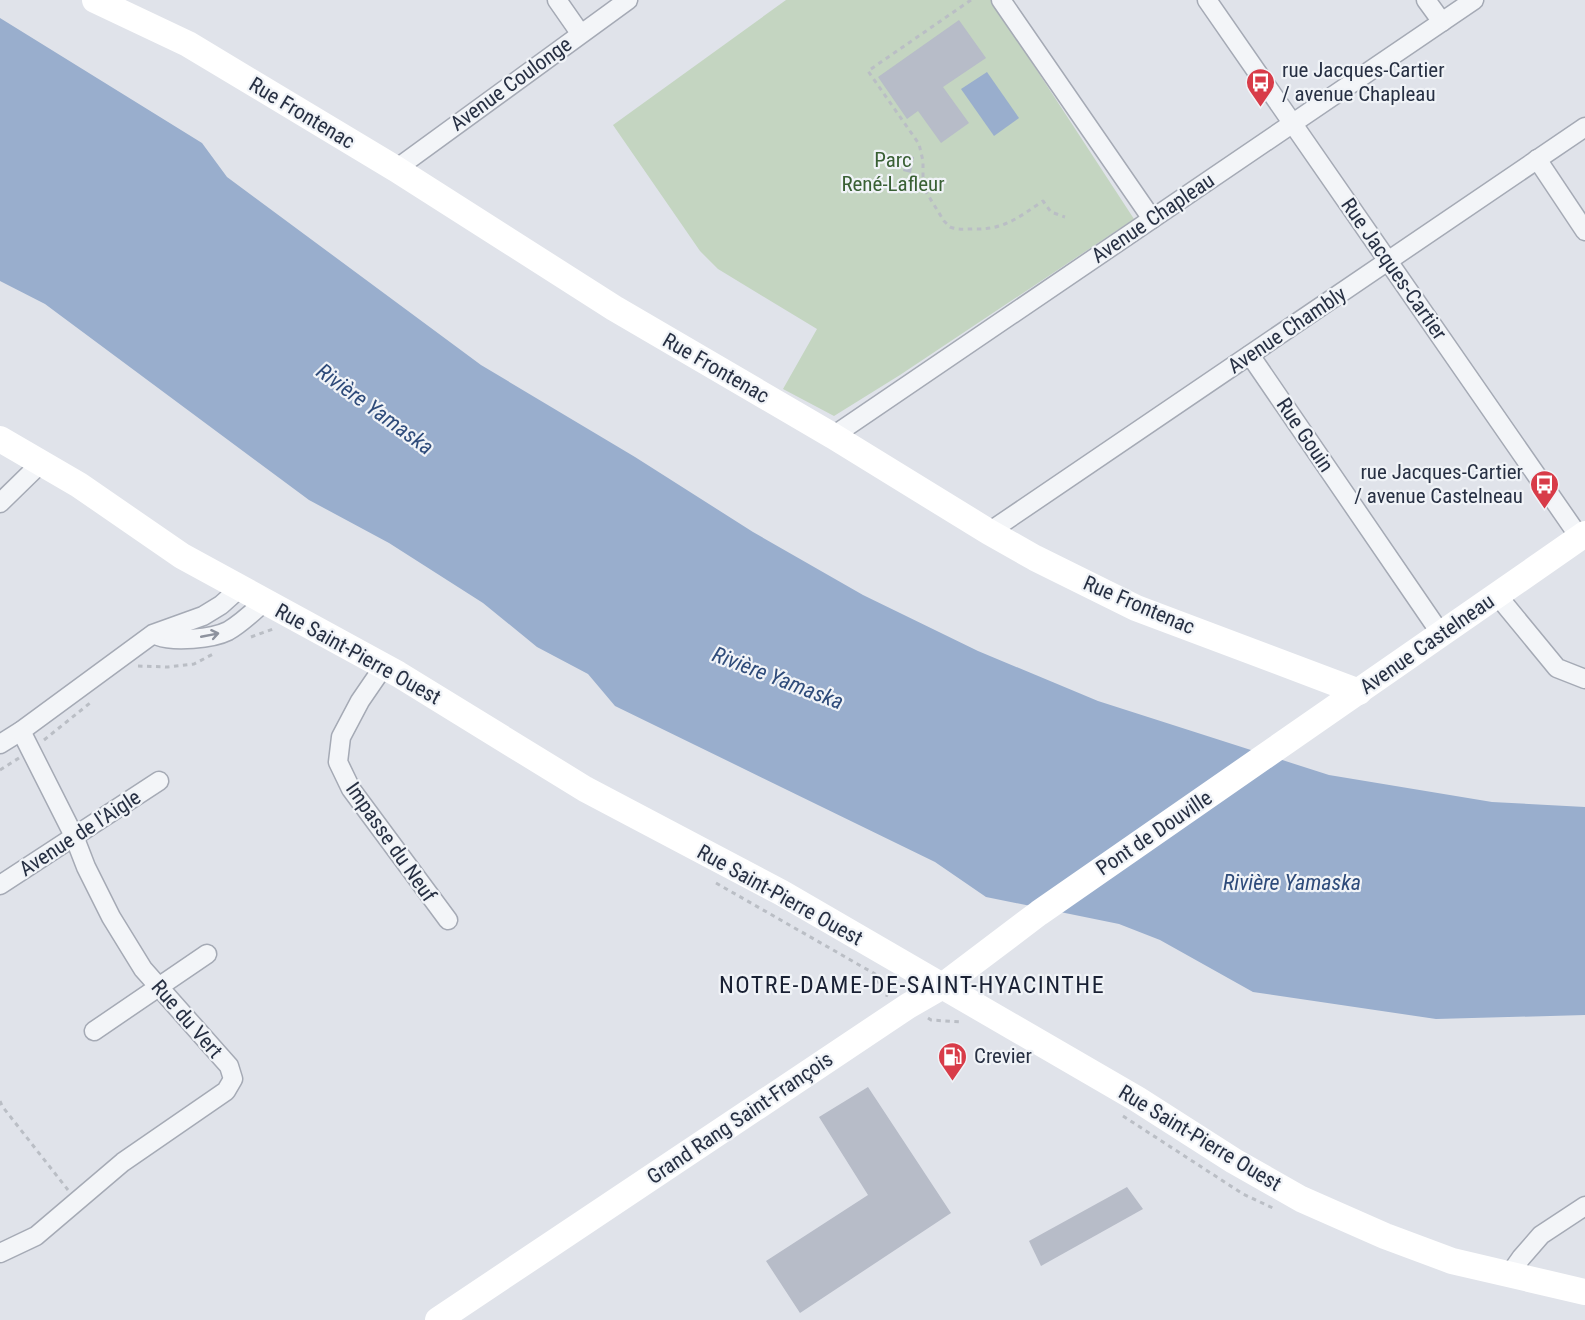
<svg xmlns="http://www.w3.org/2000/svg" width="1585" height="1320" viewBox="0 0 1585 1320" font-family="'Roboto Condensed',sans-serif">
<rect width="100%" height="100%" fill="#e0e3ea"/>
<path fill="#c4d5c1" d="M786,0h205l143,219 -234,156 -66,41 -51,-27 34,-60 -99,-60 -18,-18 -87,-126z"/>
<g fill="#99aecd">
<path d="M0,18l202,125 25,34 254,188 154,92 118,75 110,63 115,56 120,50 231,74 163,27 93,5v208l-149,4 -183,-27 -93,-52 -41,-16 -133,-27 -51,-35 -320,-156 -27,-32 -51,-27 -54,-44 -94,-60 -80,-43 -264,-196 -45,-23z"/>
<path d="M987,72l32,46 -25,18 -33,-47z"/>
</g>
<g fill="#b7bcc8">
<path d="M959,20l27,38 -43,29 26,36 -28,20 -23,-32 -11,8 -29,-42z"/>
<path d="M906,155l8,2 -3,16 -8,-2z"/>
<path d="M868,1087l83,126 -151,100 -34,-52 102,-66 -49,-78z"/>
<path d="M1127,1187l16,22 -102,57 -12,-25z"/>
</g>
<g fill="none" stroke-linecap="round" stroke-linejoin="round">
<defs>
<g id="street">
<path d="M557,0l23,33"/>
<path d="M1001,0l151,219"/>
<path d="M1207,0l373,538"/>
<path d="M1426,0l16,22"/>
<path d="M1537,159l48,72"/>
<path d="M396,169l232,-169"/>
<path d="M1250,355l191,279"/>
<path d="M833,436l641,-436"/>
<path d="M0,503l41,-40"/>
<path d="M989,532l596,-405"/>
<path d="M1497,595l60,73 28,11"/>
<path d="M158,636c16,6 54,3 70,-5 14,-8 25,-19 37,-30"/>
<path d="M384,666l-24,35 -19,36 -3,25 13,27 97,131"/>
<path d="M0,744l21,-13 132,-97 50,-18 18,-11 19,-17"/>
<path d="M0,885l159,-104"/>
<path d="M94,1031l113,-77"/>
<path d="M0,1253l36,-17 87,-74 103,-71 7,-12 -4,-13 -86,-97 -32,-52 -25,-50 -12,-31 -53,-105"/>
<path d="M1509,1275l12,-17 20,-23 44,-29"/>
</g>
</defs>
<use href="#street" stroke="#a5aab5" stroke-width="21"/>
<g stroke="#babec5" stroke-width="3" stroke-dasharray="4.5 4.5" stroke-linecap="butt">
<path d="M971,0l-103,71 51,73 4,17v26l21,34 6,6c8,3 16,2 24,2 30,1 45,-12 69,-28l8,11 14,5"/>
<path d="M251,637l22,-8"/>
<path d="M138,666l30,1 26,-3 21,-11"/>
<path d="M44,740l46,-37"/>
<path d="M0,770l19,-12"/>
<path d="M716,883l159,91 9,20 4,2"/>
<path d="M928,1018l3,2 31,2"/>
<path d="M0,1101l2,5 66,84"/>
<path d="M1123,1116l120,78 32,15"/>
</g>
<use href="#street" stroke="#f3f5f8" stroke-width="18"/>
<g stroke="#fff" stroke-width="26">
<path d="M95,0l93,44 208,125 218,139 219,128 156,96 46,26 101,50 223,84"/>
<path d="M0,439l79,46 103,71 216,118 187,115 197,104 355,206 97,62 67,38 84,37 67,25 133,31"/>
<path d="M438,1320l470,-314 33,-19 98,-74 546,-379"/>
</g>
</g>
<defs><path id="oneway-shaft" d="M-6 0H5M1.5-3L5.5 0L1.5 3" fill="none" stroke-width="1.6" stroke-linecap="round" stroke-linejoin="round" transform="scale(1.5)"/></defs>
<use stroke="#8d929e" href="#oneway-shaft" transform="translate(210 635) rotate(-11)"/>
<defs>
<symbol id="bus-pin" viewBox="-11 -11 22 30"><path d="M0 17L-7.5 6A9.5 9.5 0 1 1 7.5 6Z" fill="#d83c49" stroke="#f0f3f7"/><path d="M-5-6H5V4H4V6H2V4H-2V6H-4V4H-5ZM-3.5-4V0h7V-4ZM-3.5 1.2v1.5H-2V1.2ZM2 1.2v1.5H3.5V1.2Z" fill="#fff"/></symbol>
<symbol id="fuel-pin" viewBox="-11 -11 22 30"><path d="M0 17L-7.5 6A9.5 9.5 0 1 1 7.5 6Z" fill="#d83c49" stroke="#f0f3f7"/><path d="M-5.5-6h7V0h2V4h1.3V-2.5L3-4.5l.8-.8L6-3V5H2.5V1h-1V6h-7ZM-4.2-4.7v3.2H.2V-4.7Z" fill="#fff"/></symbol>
</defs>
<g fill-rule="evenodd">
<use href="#bus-pin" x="1244" y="66" width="33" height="45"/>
<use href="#bus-pin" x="1528" y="468" width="33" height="45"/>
<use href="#fuel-pin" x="936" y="1040" width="33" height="45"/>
</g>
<g text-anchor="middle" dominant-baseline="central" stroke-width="4.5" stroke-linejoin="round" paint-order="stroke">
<g font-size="21" fill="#273043" stroke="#f0f3f7" text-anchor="start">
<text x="1282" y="70">rue Jacques-Cartier<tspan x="1282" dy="24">/ avenue Chapleau</tspan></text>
<text x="1523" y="472" text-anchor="end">rue Jacques-Cartier<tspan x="1523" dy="24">/ avenue Castelneau</tspan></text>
<text x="974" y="1056">Crevier</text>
</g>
<g font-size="21" fill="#273043" stroke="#f0f3f7">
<text transform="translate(511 84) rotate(-36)">Avenue Coulonge</text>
<text transform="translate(302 113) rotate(31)">Rue Frontenac</text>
<text transform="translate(1153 218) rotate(-34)">Avenue Chapleau</text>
<text transform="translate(1394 269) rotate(55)">Rue Jacques-Cartier</text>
<text transform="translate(1287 330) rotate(-34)">Avenue Chambly</text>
<text transform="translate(716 368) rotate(30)">Rue Frontenac</text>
<text transform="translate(1305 435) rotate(56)">Rue Gouin</text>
<text transform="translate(1139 605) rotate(23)">Rue Frontenac</text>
<text transform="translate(1427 644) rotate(-35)">Avenue Castelneau</text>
<text transform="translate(358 654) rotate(29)">Rue Saint-Pierre Ouest</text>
<text transform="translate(80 833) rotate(-33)">Avenue de l'Aigle</text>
<text transform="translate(1154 833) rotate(-34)">Pont de Douville</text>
<text transform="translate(391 842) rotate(55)">Impasse du Neuf</text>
<text transform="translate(780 895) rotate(29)">Rue Saint-Pierre Ouest</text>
<text transform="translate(187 1019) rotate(49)">Rue du Vert</text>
<text transform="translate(740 1118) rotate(-34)">Grand Rang Saint-François</text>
<text transform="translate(1200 1138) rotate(31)">Rue Saint-Pierre Ouest</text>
</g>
<g font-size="21" fill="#396034" stroke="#f0f3f7">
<text x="893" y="160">Parc<tspan x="893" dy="24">René-Lafleur</tspan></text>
</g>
<g font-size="22" font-style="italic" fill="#2e4b7a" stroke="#f0f3f7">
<text transform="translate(375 409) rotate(36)">Rivière Yamaska</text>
<text transform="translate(778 678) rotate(21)">Rivière Yamaska</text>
<text x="1292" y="882">Rivière Yamaska</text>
</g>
<g font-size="24" letter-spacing="1.5" fill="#1a2134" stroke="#f0f3f7">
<text x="912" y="985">NOTRE-DAME-DE-SAINT-HYACINTHE</text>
</g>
</g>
</svg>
